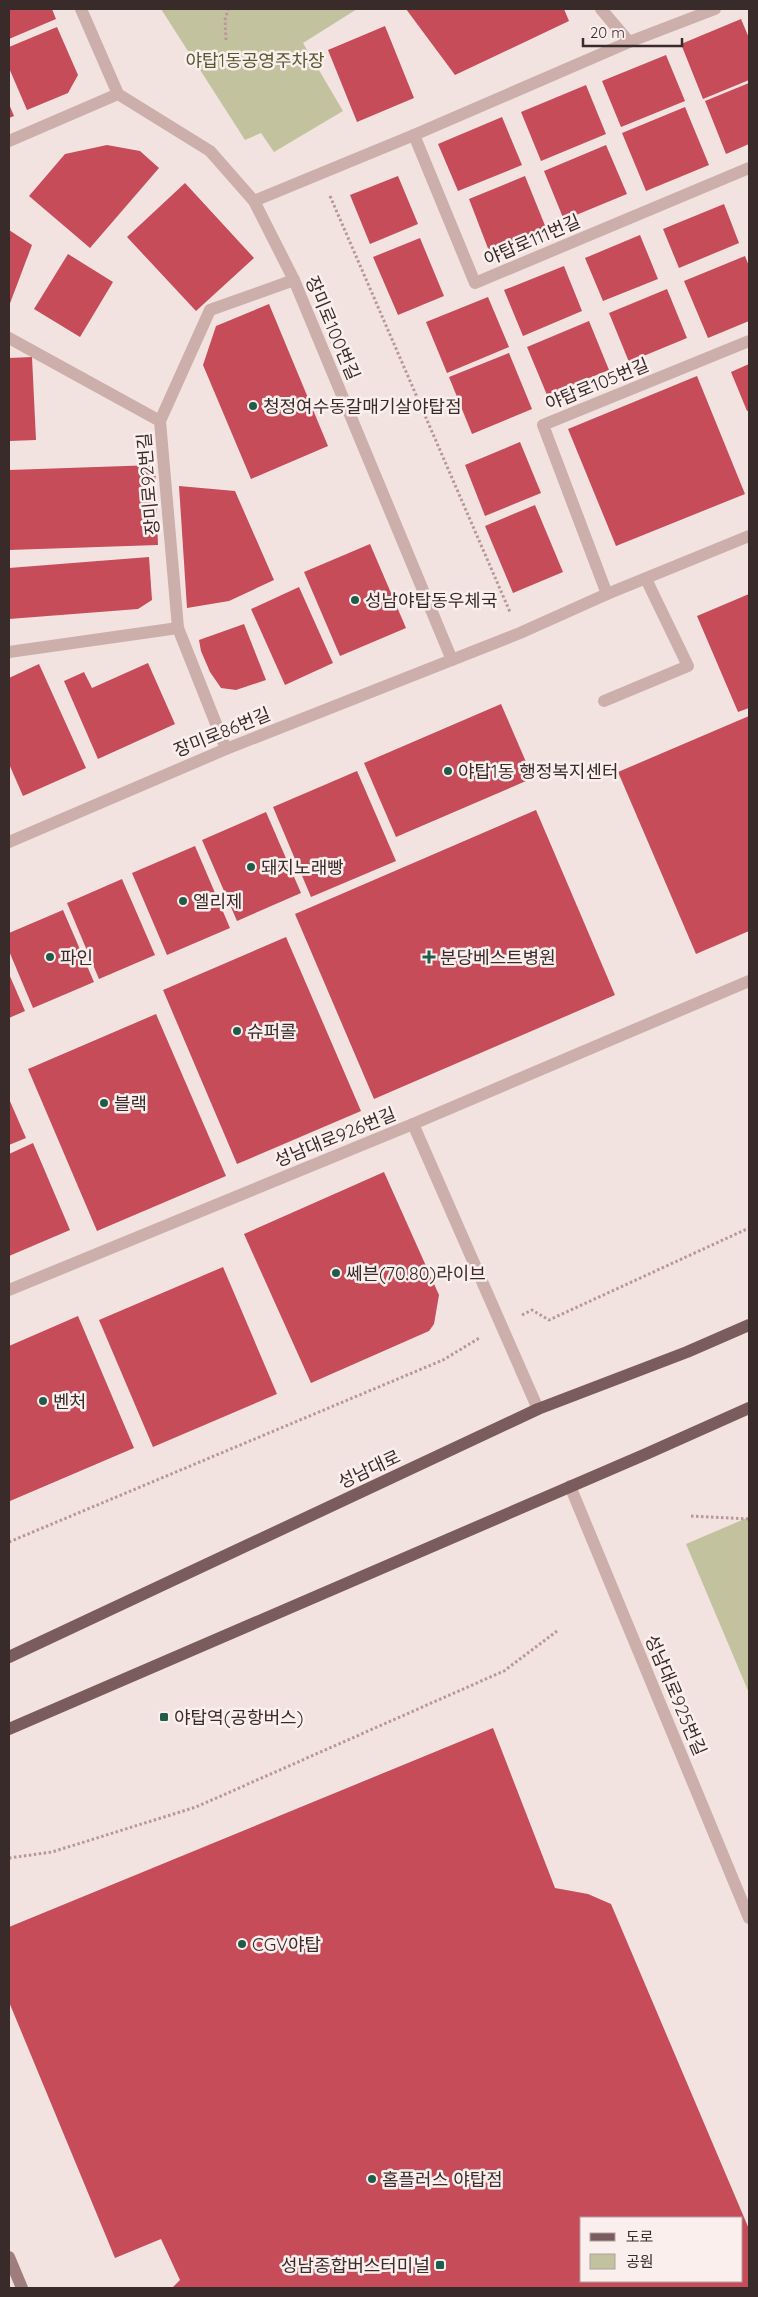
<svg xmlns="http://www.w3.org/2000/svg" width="758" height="2297" viewBox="0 0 758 2297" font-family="Quicksand,'Noto Sans KR',sans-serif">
<rect width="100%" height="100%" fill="#f3e3e0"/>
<g fill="#c3c29f">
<path d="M161,9h196l-54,34 40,68 -69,41 -13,-19 -16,7z"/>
<path d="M749,1517v176l-63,-149z"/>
</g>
<g fill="#c64c59" fill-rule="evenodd">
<path d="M9,9h43l4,10 -47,20z"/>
<path d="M406,9h158l5,12 -114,54z"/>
<path d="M741,19l8,19v42l-46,19 -22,-55z"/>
<path d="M385,26l29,72 -57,24 -29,-72z"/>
<path d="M57,27l21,48 -10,18 -41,17 -18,-42v-21z"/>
<path d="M666,55l19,46 -64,26 -19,-46z"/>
<path d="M749,83v61l-23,10 -21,-53z"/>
<path d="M586,85l20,49 -65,27 -20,-49z"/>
<path d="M9,104l5,12 -5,2z"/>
<path d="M685,107l24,58 -63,26 -24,-58z"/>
<path d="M502,117l20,48 -64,26 -20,-47z"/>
<path d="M107,145l33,6 19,17 -69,80 -61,-52 36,-42z"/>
<path d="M606,145l21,49 -63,26 -20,-49z"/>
<path d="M398,176l20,48 -48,20 -20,-49z"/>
<path d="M525,176l21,52 -57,23 -20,-52z"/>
<path d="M185,183l69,75 -58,53 -69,-74z"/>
<path d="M724,204l15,39 -60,25 -16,-39z"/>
<path d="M9,230l23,15 -23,61z"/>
<path d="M640,235l18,44 -55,22 -18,-43z"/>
<path d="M420,238l24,58 -46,19 -25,-58z"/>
<path d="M68,254l45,28 -33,55 -46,-28z"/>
<path d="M745,256l4,10v55l-41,17 -24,-57z"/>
<path d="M564,266l18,45 -59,25 -19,-46z"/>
<path d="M667,289l20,49 -58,24 -20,-49z"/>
<path d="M488,297l21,50 -62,26 -21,-51z"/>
<path d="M269,304l59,142 -77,33 -48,-114 13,-39z"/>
<path d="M589,321l20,49 -62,25 -20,-48z"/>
<path d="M509,353l23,56 -60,25 -23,-57z"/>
<path d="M32,357l4,83 -27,1v-83z"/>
<path d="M749,364v46l-2,1 -16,-39z"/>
<path d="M697,376l48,118 -129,52 -48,-117z"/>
<path d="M520,442l21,51 -56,23 -20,-51z"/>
<path d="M155,465l3,80 -149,5v-80z"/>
<path d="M179,486l56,5 39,89 -45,21 -42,7z"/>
<path d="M535,505l28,67 -50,21 -28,-67z"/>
<path d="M370,544l36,84 -66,28 -36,-84z"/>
<path d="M149,557l3,43 -14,9 -129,10v-51z"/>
<path d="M299,587l34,76 -48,22 -34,-76z"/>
<path d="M749,594v114l-11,4 -41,-96z"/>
<path d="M244,624l22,56 -30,10 -15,-2 -11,-16 -9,-21 -2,-11z"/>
<path d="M148,663l27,61 -77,35 -34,-78 20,-9 8,16z"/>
<path d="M39,664l47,104 -63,28 -14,-32v-86z"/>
<path d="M501,704l32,74 -137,59 -32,-74z"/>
<path d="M749,716v215l-53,23 -78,-182z"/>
<path d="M357,771l39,90 -85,36 -38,-90z"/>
<path d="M536,810l79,185 -241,104 -79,-185z"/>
<path d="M266,812l35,81 -64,28 -35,-81z"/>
<path d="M195,846l35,82 -63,27 -35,-82z"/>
<path d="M122,879l33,76 -56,24 -32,-76z"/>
<path d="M63,910l31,72 -61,26 -24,-57v-18z"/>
<path d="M286,937l75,174 -124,53 -74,-174z"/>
<path d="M9,974l16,37 -16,7z"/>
<path d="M156,1014l70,162 -129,55 -69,-162z"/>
<path d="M9,1099l17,39 -17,7z"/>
<path d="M33,1143l37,87 -61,26v-102z"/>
<path d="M384,1172l55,123 -5,29 -5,7 -118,52 -67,-149z"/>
<path d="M223,1267l54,127 -124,53 -54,-127z"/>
<path d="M78,1316l56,132 -124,53 -1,-155z"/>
<path d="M493,1728l62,160 33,6 23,10 138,325v59h-577l8,-8 -19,-41 -46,19 -106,-256v-75zM582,2218h160v63h-160z"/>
</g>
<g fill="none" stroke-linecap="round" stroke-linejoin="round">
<g stroke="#b89896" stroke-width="3" stroke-dasharray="2.5 2.5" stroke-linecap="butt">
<path d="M226,40l-1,-20 3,-11"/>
<path d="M330,196l180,416"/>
<path d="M522,1315l10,-5 17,10 200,-92"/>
<path d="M691,1516l58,3"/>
<path d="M9,1542l434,-182 38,-23"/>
<path d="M9,1858l43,-6 144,-45 308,-136 53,-40"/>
</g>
<path stroke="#ccafab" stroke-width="12" d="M604,701l84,-35 -42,-87"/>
<g stroke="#ccafab" stroke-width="12">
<path d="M81,9l37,85 92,57 44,50 40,79 158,380"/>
<path d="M601,9l28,33"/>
<path d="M414,135l61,148 274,-115"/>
<path d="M9,141l109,-47"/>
<path d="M254,201l160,-66 215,-93 86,-33"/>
<path d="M9,338l151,83 18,207"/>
<path d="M160,421l50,-111 84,-30"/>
<path d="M607,594l-64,-169 206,-84"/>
<path d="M9,652l169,-24 48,121"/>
<path d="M9,842l217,-93 294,-116 87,-39 142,-58"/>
<path d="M413,1124l125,285"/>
<path d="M9,1290l404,-166 336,-143"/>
<path d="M570,1486l179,432"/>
</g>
<path stroke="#a07d7d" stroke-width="12" d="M9,2257l13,31"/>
<g stroke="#7b5c5c" stroke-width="12">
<path d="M9,1657l529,-248 149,-57 62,-27"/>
<path d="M9,1729l637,-275 103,-46"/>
</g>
</g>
<g fill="#205c4a" stroke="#faefed" stroke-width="2">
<circle cx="253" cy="406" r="5"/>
<circle cx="355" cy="600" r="5"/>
<circle cx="448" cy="771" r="5"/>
<circle cx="251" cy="867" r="5"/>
<circle cx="183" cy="901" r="5"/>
<circle cx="50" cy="957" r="5"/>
<path d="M426.5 949.5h5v5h5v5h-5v5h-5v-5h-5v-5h5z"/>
<circle cx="237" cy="1031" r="5"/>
<circle cx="104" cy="1103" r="5"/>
<circle cx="336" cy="1273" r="5"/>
<circle cx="43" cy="1401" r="5"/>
<rect x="159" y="1712" width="10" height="10" rx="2.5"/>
<circle cx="242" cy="1944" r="5"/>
<circle cx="372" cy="2179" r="5"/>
<rect x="435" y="2260" width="10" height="10" rx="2.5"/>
</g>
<g text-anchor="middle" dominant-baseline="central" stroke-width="5" stroke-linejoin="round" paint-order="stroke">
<g font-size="18" fill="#58582e" stroke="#faefed">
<text x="255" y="60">야탑1동공영주차장</text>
</g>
<g font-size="18" fill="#3a2b2b" stroke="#faefed">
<text transform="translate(532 240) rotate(-23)">야탑로111번길</text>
<text transform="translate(333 328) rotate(67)">장미로100번길</text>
<text transform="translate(597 384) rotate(-22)">야탑로105번길</text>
<text transform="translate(148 484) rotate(-95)">장미로92번길</text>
<text transform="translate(222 732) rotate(-22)">장미로86번길</text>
<text transform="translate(335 1137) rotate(-22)">성남대로926번길</text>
<text transform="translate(369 1469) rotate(-25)">성남대로</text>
<text transform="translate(676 1695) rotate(67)">성남대로925번길</text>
</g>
<g font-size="18" fill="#3a2b2b" stroke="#faefed" text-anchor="start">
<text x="263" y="406">청정여수동갈매기살야탑점</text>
<text x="365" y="600">성남야탑동우체국</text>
<text x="458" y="771">야탑1동 행정복지센터</text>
<text x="261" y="867">돼지노래빵</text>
<text x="193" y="901">엘리제</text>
<text x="60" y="957">파인</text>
<text x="440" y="957">분당베스트병원</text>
<text x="247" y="1031">슈퍼콜</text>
<text x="114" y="1103">블랙</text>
<text x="346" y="1273">쎄븐(70.80)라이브</text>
<text x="53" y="1401">벤처</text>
<text x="174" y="1717">야탑역(공항버스)</text>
<text x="252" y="1944">CGV야탑</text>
<text x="382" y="2179">홈플러스 야탑점</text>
<text x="430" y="2265" text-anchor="end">성남종합버스터미널</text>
</g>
</g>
<rect width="758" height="2297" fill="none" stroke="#3a2b2b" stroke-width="20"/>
<rect x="580" y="2217" width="162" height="65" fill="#faefed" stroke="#ada19f"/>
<rect x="590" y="2233" width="25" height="8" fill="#7b5c5c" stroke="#ada19f"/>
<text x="626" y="2242" font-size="15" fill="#3a2b2b">도로</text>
<rect x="590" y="2254" width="25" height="15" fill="#c3c29f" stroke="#ada19f"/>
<text x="626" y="2267" font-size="15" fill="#3a2b2b">공원</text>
<path d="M583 38v8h99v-8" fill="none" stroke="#3a2b2b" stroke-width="2.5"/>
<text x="590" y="38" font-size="15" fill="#3a2b2b" stroke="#faefed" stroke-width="4" paint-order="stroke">20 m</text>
</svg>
